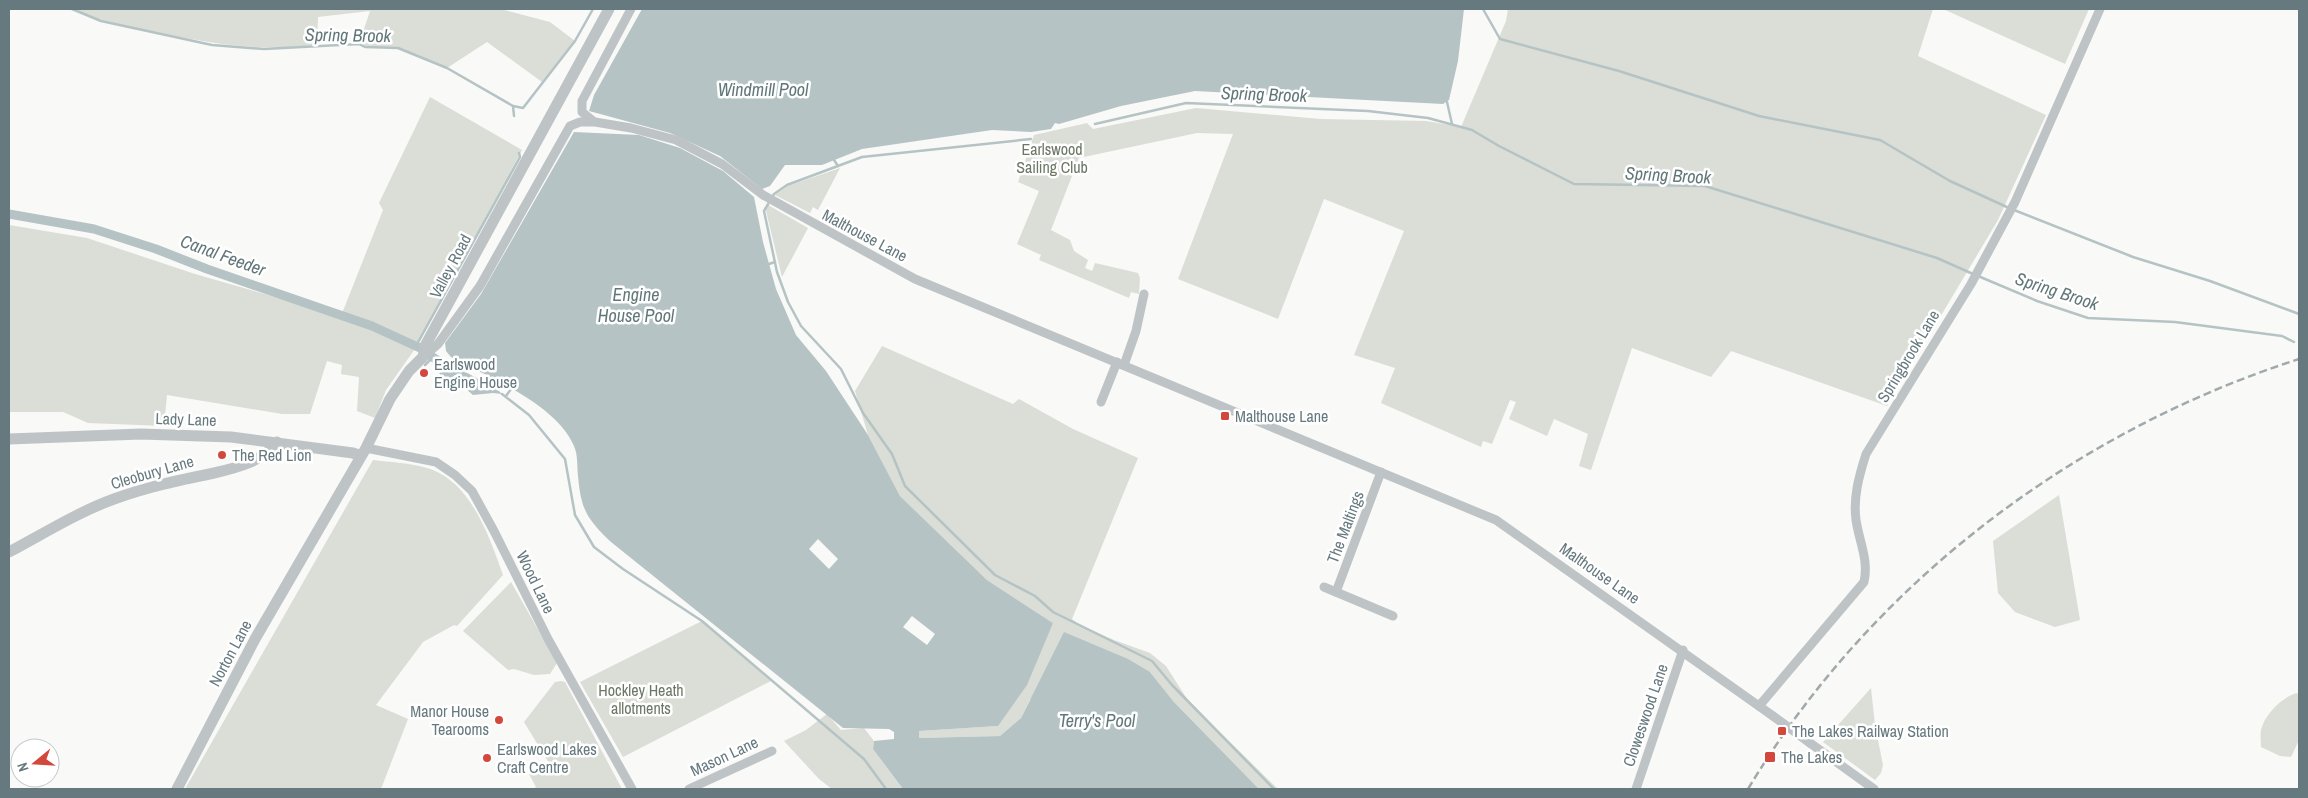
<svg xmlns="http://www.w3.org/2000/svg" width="2308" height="798" viewBox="0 0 2308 798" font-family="'Archivo Narrow',sans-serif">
<rect width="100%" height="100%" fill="#f9f9f7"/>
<g fill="#daded7">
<path d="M72,9h428l50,13 25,19 -33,41 -55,-40 -40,26 -49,-20 -33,-1 -6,-3 11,-33 -52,6 -1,28c-60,6 -99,0 -156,-12 -33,-6 -58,-11 -89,-24z"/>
<path d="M1508,9h425l-15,47 128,59 -48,105 -111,186 -156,-55 -20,26 -79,-29 -41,122 -12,-4 9,-32 -34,-15 -7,17 -38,-17 7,-17 -6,-2 -18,44 -9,-3 -2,6 -100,-44 14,-35 -41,-13 50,-124 -80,-32 -46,120 -100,-40 55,-145 -36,-1 -118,25 -28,72 19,10 4,11 14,9 -3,8 7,3 3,-8 43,10 2,5 -1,16 -8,-2 -2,6 -90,-38 2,-5 -24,-11 22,-53 -21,-9 16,-47 53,-12 6,6 103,-21 125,11 105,2 35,6 45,-106z"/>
<path d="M1943,9h146l-24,55z"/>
<path d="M430,97l92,53 -105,196 -31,44 -11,28 -18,-7 2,-34 -18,-3 1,-9 -15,-4 -17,53h-28l-115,-19 -3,31 -76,-3 -25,-11h-54v-187l78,13 108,36 146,42 42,-106 -4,-7z"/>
<path d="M840,168l-22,42 -5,-3 -3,6 -35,-18 13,-9z"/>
<path d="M768,205l40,23 -26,49 -16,-66z"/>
<path d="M882,346l131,58 6,-5 54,30 65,29 -66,161 8,6 34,15 36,13 16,13 23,36 89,87h-19l-85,-87 -24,-30 -120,27 -9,19 -21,18 -82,2v-7l80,-5 55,-103 -66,-43 -87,-84 -32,-61 -13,-44z"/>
<path d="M373,460c17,2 37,3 54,8 44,13 62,68 76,107l-46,51 -3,-1 -31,17 -47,63 32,14 -27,70h-196z"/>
<path d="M2059,495l21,125 -25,7 -40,-15 -17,-19 -5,-52z"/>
<path d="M511,582l46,81 -7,11 -16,1 -20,-6 -6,1 -45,-39z"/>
<path d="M702,621l69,60 -148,76 -43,-75z"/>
<path d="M561,681l4,1 57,107h-89l3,-2 -7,-13 20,-11 -25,-41 31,-40z"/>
<path d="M1871,688l4,37 8,40 -2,8 -6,7 -52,-38z"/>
<path d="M2297,693l2,2v45l-8,17 -11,-1 -19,-9c0,-5 -1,-12 0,-17 4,-16 21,-33 36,-37z"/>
<path d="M827,714l14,16 23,-2 10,13 -1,8 30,40h-71l-13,-10 -35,-38 22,-11z"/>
</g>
<g fill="#b5c3c5" fill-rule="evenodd">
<path d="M642,9h822l-6,52 -9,39 -6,4 -248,-13 -74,15 -62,18 -4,-1 -4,6 -20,3 -39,-2 -130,19 -40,16h-37l-15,21 -8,3 -42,-33 -50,-23 -81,-22 5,-16z"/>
<path d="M574,132l65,3 41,13 43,23 31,26 9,45 13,47 20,46 30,36 42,64 32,61 87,84 66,43 -26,62 -29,41 -79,5v7l81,-2 21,-18 43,-86 64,27 22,13 24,30 85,87h-356l-30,-40 1,-8 20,-2v-7l-5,-3 -46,-1 -232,-186c-24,-23 -30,-32 -33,-66 -1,-10 0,-21 -4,-30 -18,-42 -84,-68 -123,-89l-5,-6 -1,-8 36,-49zM818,539l20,20 -9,10 -20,-20zM912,616l23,18 -8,11 -24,-18z"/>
<path d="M448,362l51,29 3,3 -9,-1 -20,2 -7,-6 -25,-8 -2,-11z"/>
</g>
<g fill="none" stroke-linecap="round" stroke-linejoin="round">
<g stroke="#b5c3c5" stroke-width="2.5">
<path d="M72,9l29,12 111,24 52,4 95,-5 6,3 33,1 49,20 66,38 10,2 52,-67 18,-32"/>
<path d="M1483,9l17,30 119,32 140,45 121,24 70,41 59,27"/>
<path d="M1447,102l5,22"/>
<path d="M513,106l1,10"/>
<path d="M1095,124l91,-21 182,8 60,7 44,12 27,16 75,38 131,2 232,72 36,16"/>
<path d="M1031,139l-169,18 -75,28 -13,9 -10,17 13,61 11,30 13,24 40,43 22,44 29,41 13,32 90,89 40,21 18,16 99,49 20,24 102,104"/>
<path d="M834,160l4,6"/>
<path d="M2014,210l119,47 77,24 89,33"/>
<path d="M769,264l6,-2"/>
<path d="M1978,276l59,25 51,17 87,4 107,14 12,6"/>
<path d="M416,346l104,-189 -1,-4"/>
<path d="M425,365l8,-8"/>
<path d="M502,394l27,21 36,44 10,56 19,32 29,22 79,52 162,138 22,30"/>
<path d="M506,396l5,-7"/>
</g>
<g stroke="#b5c3c5" stroke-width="9">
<path d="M9,214l85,15 62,20 51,20 165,57 48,22"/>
<path d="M431,356l12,8"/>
</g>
<g stroke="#bec4c6" stroke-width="9">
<path d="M593,121l-11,-9v-11l49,-92"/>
<path d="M423,357l15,-13 42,-58 90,-160 10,-4h15l36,6 45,12 46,24 41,31 152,84 581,241 277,196"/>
<path d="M1124,365l12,-34 8,-37"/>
<path d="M1101,402l16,-40"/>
<path d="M366,448l70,14 19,13 17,16 22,40 54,108 84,150"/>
<path d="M1324,587l69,29"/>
<path d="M1336,592l45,-120"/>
<path d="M1759,706l105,-124c5,-22 -5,-41 -8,-62 -3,-23 3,-44 10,-66l105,-170 44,-82 85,-193"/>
<path d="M1810,743l64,46"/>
<path d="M689,789l83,-38"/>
<path d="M1636,789l47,-139"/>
</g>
<g stroke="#bec4c6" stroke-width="11">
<path d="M9,439l132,-5 90,3 122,16 8,3"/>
<path d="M9,552c34,-18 69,-40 105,-53 33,-12 66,-19 100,-26 22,-5 50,-12 63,-31"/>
<path d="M177,789l78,-150 111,-191 24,-49 19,-28 14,-14 2,-11 29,-53 155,-284"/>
</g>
<path stroke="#a1a9ac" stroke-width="2.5" stroke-dasharray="8 4" stroke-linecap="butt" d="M1748,789c123,-205 324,-357 551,-430"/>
<path stroke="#bec4c6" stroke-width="9" d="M1773,716l37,27"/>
</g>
<g fill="#d3473d" stroke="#fff" stroke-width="2">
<circle cx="424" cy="373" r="5"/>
<rect x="1220" y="411" width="10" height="10" rx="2.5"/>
<circle cx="222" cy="455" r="5"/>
<circle cx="499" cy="720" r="5"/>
<rect x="1777" y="726" width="10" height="10" rx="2.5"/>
<rect x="1764" y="751" width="12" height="12" rx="2.5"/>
<circle cx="487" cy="758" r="5"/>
</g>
<g text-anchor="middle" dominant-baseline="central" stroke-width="5" stroke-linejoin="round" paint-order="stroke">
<g font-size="16" fill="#6c7866" stroke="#fff">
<text x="1052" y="149">Earlswood<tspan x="1052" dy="18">Sailing Club</tspan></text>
<text x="641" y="690">Hockley Heath<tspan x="641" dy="18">allotments</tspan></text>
</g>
<g font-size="16" fill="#66797f" stroke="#fff">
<text transform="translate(865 235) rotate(28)">Malthouse Lane</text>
<text transform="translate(450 266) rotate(-62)">Valley Road</text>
<text transform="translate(1908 356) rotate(-59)">Springbrook Lane</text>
<text transform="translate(186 419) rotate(2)">Lady Lane</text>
<text transform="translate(152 472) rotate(-16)">Cleobury Lane</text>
<text transform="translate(1345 527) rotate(-69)">The Maltings</text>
<text transform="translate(1600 573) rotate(35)">Malthouse Lane</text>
<text transform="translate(536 582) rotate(64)">Wood Lane</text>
<text transform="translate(230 653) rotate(-62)">Norton Lane</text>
<text transform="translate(1645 715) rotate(-71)">Cloweswood Lane</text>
<text transform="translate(724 756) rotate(-25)">Mason Lane</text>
</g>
<g font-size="16" fill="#66797f" stroke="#fff" text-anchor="start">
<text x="434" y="364">Earlswood<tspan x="434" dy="18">Engine House</tspan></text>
<text x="1235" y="416">Malthouse Lane</text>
<text x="232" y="455">The Red Lion</text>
<text x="489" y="711" text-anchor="end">Manor House<tspan x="489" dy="18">Tearooms</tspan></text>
<text x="1792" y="731">The Lakes Railway Station</text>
<text x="497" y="749">Earlswood Lakes<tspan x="497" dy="18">Craft Centre</tspan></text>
<text x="1781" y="757">The Lakes</text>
</g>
<g font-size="18" font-style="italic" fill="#627779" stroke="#fff">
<text transform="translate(348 35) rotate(1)">Spring Brook</text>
<text x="763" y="89">Windmill Pool</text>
<text transform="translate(1264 94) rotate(2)">Spring Brook</text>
<text transform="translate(1668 175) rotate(3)">Spring Brook</text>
<text transform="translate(223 255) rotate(20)">Canal Feeder</text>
<text transform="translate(2057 291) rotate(18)">Spring Brook</text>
<text x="636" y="294">Engine<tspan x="636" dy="21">House Pool</tspan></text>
<text x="1097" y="720">Terry's Pool</text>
</g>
</g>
<rect width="2308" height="798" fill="none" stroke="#66797f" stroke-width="20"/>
<g transform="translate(35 763) rotate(252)"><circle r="24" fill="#ffffff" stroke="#c2c9cc"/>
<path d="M0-4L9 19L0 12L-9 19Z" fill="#d3473d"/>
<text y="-8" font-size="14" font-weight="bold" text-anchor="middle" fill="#66797f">N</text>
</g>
</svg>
